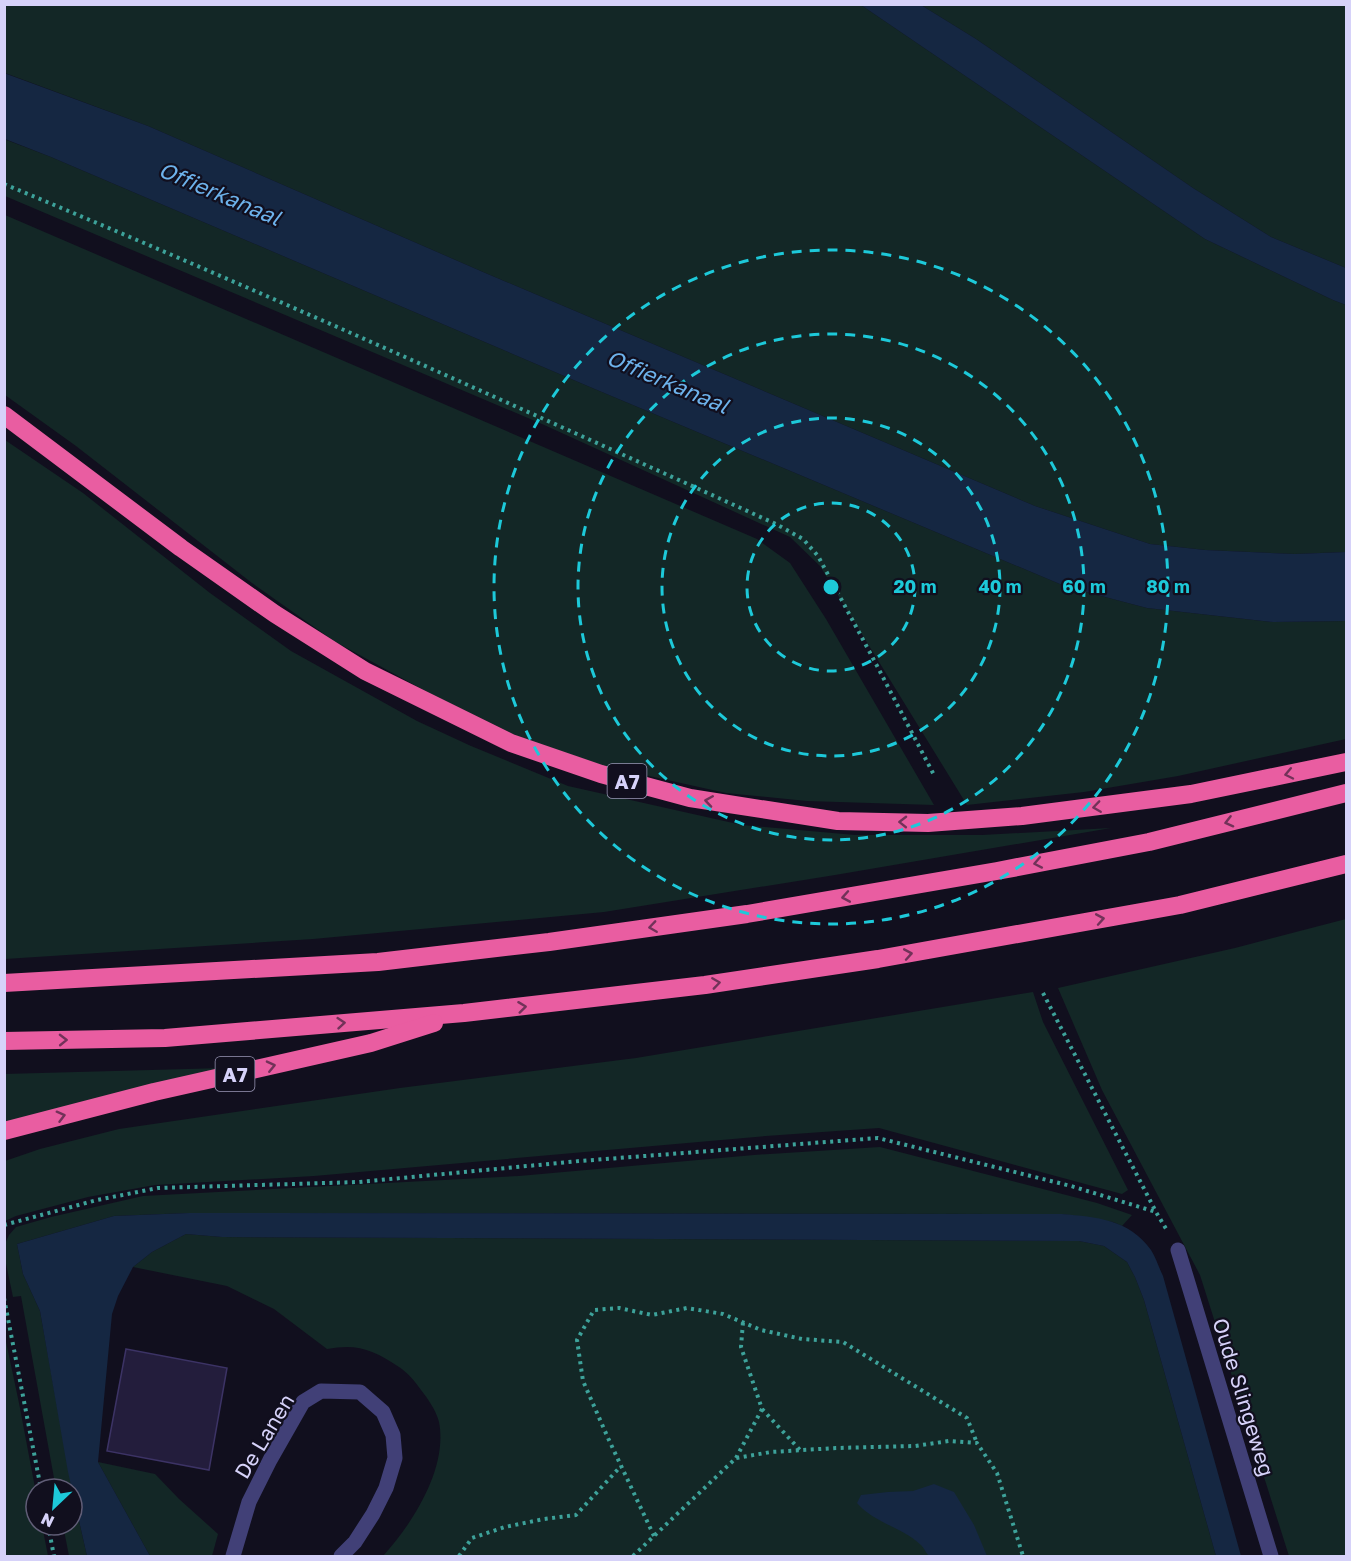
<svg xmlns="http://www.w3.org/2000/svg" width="1351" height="1561" viewBox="0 0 1351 1561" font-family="'Golos Text',sans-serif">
<rect width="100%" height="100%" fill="#110f1e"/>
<g fill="#132726">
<path d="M4,5h857l344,234 128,61 13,5v247l-51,2 -90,-4 -55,-6 -115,-38 -552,-234 -335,-146 -143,-53z"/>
<path d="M921,5h425v263l-75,-31 -78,-49 -217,-149z"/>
<path d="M4,139l47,18 539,230 477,200 80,21 125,14 74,-1v118l-168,37 -94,16 -117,13 -147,-239 -30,-29 -248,-113 -537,-228z"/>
<path d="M5,215l752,324 33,24 36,56 108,186 -127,-4 -81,-8 -122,-27 -85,-29 -88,-43 -97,-53 -82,-58 -176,-137 -71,-51z"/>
<path d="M5,440l78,53 127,100 81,58 126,70 54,25 97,40 174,39 113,10h127l129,-7 -276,47 -231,37 -291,27 -308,20z"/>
<path d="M1346,919v637h-57l-89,-281 -98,-185 -44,-102 177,-40z"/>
<path d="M1033,992l10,30 85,168 -6,4 -243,-66 -113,8 -452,40 -159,9 -67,12 -72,19 -11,5v-60l35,-12 79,-20 281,-41 236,-30z"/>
<path d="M224,1068l-219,57 -1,-51z"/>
<path d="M880,1147l217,56 35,12 -10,11 -9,-4 -51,-8 -873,-1 -75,3 -97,28 6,30 17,37 32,178h-16l-35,-193 -8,1 -8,-38 -1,-13 5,-11 7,-8 35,-10 92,-21 376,-20 235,-21z"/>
<path d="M186,1234l36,3 857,4 25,5 23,16 8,15 9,23 72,256h-833c30,-33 65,-88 56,-134 -3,-12 -11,-23 -18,-32 -7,-10 -12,-16 -22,-23 -25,-17 -42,-24 -72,-18l-53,-40 -47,-23 -94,-19 19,-15z"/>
<path d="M5,1337l14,66 17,90v32h6l6,31h-43z"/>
<path d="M98,1462l57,12 24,25 39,35 -6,22h-62z"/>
<path d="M72,1490l15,66h-18l-6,-31h9z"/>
</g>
<g fill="#152742">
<path d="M861,5h60l55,34 217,149 78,49 75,31v37l-13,-5 -128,-61z"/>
<path d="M4,73l144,53 335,146 552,234 115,38 55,6 90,4 51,-2v69l-73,1 -126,-14 -80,-21 -477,-200 -539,-230 -46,-18z"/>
<path d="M189,1213l873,1c34,3 67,5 89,36 5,8 8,18 12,26l78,280h-25l-72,-256 -9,-23 -8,-15 -23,-16 -25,-5 -857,-4 -36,-3 -34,18 -19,15 -15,29 -6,18 -14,148 52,94h-63l-19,-84 -28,-161 -17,-37 -6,-30 97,-28z"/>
<path d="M934,1484l20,8 20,33 13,31h-58c-3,-3 -5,-8 -8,-11 -19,-18 -47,-22 -64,-42l4,-8 27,-3 25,-1z"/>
</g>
<path fill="#231d3c" stroke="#3c3365" stroke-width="1.5" d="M126,1349l101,19 -18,102 -102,-19z"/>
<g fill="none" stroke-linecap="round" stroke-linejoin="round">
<g stroke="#3da29a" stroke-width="4" stroke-dasharray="3 4.5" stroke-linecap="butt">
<path d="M4,184c260,108 516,224 772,340l27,15 15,17 57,106 59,113"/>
<path d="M1043,993l113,219 12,20"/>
<path d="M4,1225l93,-25 61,-12 201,-6 221,-21 298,-23 193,48 85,26"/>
<path d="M4,1298l37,191"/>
<path d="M762,1409l38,41"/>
<path d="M736,1458l26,-49 -21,-62 2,-25"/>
<path d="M48,1525l6,31"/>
<path d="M654,1536l-46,-98 -25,-57 -6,-41 17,-30 25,-2 33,7 35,-7 36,6 38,16 41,9 41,3 124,76 10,25"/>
<path d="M459,1556l13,-18 33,-11 39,-8 32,-4 45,-49"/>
<path d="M633,1556l103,-98 35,-6 65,-4 79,-2 34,-5 28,2 20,30 26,83"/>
</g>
<g stroke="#414077" stroke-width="15">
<path d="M1178,1250l93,306"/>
<path d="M233,1556l16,-54 21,-42 33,-58 18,-11 39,1 23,20 10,23 2,23 -9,30 -13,26 -18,28 -14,14"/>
</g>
<g stroke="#e95da1" stroke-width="18">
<path d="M4,415l177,133 94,66 90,57 146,72 90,31 89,24 148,23 90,2 94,-7 169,-22 155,-32"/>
<path d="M4,983l374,-21 171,-20 198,-28 250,-43 152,-29 197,-49"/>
<path d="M4,1041l161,-3 299,-25 241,-28 173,-26 302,-54 166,-41"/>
<path d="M4,1131l150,-39 217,-49 63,-20"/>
</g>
</g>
<defs><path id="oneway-chevron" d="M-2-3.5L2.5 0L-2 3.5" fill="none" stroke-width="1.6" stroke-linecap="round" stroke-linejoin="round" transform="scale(1.5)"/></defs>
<g stroke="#723259">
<use href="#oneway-chevron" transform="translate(1289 774) rotate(168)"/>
<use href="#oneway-chevron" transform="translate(709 801) rotate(-171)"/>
<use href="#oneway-chevron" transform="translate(1097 807) rotate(172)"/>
<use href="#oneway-chevron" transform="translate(903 822) rotate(-179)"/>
<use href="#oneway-chevron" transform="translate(1229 822) rotate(166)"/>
<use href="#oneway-chevron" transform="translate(1038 863) rotate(169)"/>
<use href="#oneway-chevron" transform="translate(846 897) rotate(170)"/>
<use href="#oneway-chevron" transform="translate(1100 919) rotate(-10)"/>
<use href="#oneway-chevron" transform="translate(653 927) rotate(172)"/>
<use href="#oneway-chevron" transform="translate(908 954) rotate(-10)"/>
<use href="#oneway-chevron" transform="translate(716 983) rotate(-8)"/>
<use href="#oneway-chevron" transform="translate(522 1007) rotate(-7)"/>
<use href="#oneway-chevron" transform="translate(341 1023) rotate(-5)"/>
<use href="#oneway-chevron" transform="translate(63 1040) rotate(-1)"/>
<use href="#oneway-chevron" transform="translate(271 1066) rotate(-13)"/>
<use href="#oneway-chevron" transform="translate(61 1116) rotate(-15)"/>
</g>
<g fill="none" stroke="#1dc9d9" stroke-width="3" stroke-dasharray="10 8">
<circle cx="831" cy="587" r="84"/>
<circle cx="831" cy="587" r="169"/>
<circle cx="831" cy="587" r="253"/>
<circle cx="831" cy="587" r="337"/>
</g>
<g text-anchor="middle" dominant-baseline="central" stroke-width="4.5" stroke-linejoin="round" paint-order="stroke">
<g fill="#110f1e" stroke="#9b98b7" stroke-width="1.5">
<rect x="607.5" y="764" width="39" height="34" rx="4.5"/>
<rect x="215.5" y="1057" width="39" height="34" rx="4.5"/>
</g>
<g font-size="20" font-weight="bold" fill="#d6d2f9">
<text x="627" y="781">A7</text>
<text x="235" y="1074">A7</text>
</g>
<g font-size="21" fill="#d6d2f9" stroke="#110f1e">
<text transform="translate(1244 1397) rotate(73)">Oude Slingeweg</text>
<text transform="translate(264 1436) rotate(-59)">De Lanen</text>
</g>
<g font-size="22" font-style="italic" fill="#6db2eb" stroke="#110f1e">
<text transform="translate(220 193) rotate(23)">Offierkanaal</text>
<text transform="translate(668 381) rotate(23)">Offierkanaal</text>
</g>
</g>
<circle cx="831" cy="587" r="9" fill="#1dc9d9" stroke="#110f1e" stroke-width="3"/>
<g font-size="18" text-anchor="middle" font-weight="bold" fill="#1dc9d9" stroke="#110f1e" stroke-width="4.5" stroke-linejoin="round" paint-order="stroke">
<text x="915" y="593">20 m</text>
<text x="1000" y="593">40 m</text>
<text x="1084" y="593">60 m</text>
<text x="1168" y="593">80 m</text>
</g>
<rect width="1351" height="1561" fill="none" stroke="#d6d2f9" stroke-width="12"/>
<g transform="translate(54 1507) rotate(206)"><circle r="28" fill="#110f1e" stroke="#605d76" stroke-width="1.5"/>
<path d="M0-4.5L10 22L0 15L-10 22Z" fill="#1dc9d9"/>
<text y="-9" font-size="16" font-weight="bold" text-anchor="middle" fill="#d6d2f9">N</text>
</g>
</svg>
